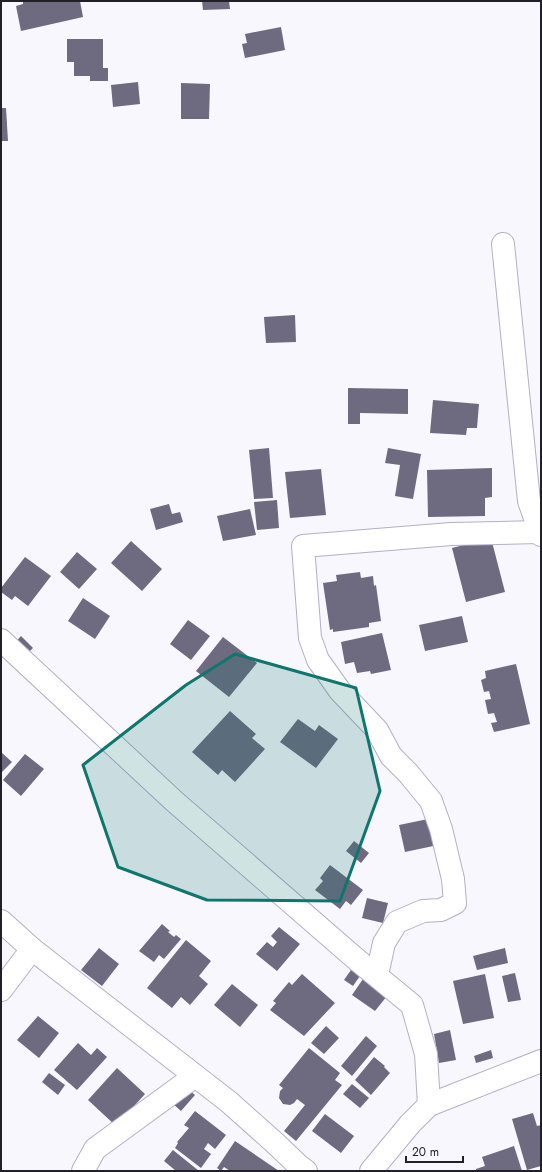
<svg xmlns="http://www.w3.org/2000/svg" width="542" height="1172" viewBox="0 0 542 1172" font-family="Jost,sans-serif">
<rect width="100%" height="100%" fill="#f8f7fd"/>
<g fill="#6e6a80">
<path d="M23,1h57l3,16 -62,14 -5,-25 7,-2z"/>
<path d="M202,1h27l1,8 -27,1z"/>
<path d="M281,27l4,23 -40,8 -3,-14 5,-1 -2,-9z"/>
<path d="M67,39h36v29h5v13h-18v-5h-16v-14h-7z"/>
<path d="M138,82l2,22 -27,3 -2,-22z"/>
<path d="M181,83l29,1 -1,35h-28z"/>
<path d="M1,108h5l2,33h-7z"/>
<path d="M295,315l1,27 -30,1 -2,-26z"/>
<path d="M348,388l60,1v25l-48,-1v11h-12z"/>
<path d="M433,400l46,4 -2,24h-10l-1,7 -36,-2z"/>
<path d="M269,448l4,50 -19,1 -5,-49z"/>
<path d="M388,448l33,6 -8,45 -18,-3 5,-31 -15,-2z"/>
<path d="M492,468v29l-7,1v18l-57,1 -1,-47z"/>
<path d="M321,469l5,46 -36,3 -5,-46z"/>
<path d="M277,500l2,28 -22,2 -3,-28z"/>
<path d="M169,504l3,10 8,-2 3,10 -27,8 -6,-21z"/>
<path d="M250,509l6,26 -33,6 -6,-25z"/>
<path d="M491,538l14,54 -39,10 -14,-54z"/>
<path d="M131,541l31,28 -20,22 -31,-28z"/>
<path d="M77,552l20,17 -18,20 -19,-17z"/>
<path d="M25,557l26,19 -23,30 -13,-10 -3,4 -11,-8v-4z"/>
<path d="M360,572l1,6 12,-2 1,10 2,-1 5,36 -12,2v4l-36,5v-3l-3,1 -7,-47 14,-2 -1,-6z"/>
<path d="M83,598l27,18 -15,23 -27,-18z"/>
<path d="M462,616l6,26 -43,9 -6,-26z"/>
<path d="M188,620l22,16 -19,24 -21,-16z"/>
<path d="M382,633l9,37 -20,4 -1,-3 -13,2 -3,-11 -9,2 -4,-22z"/>
<path d="M21,636l12,12 -7,7 -12,-11z"/>
<path d="M223,637l34,26 -28,34 -33,-26z"/>
<path d="M516,664l14,60 -36,8 -3,-9 6,-1 -3,-9 -6,1 -3,-14 6,-1 -2,-8 -5,1 -3,-12 5,-2 -1,-7z"/>
<path d="M230,711l26,23 -4,4 13,11 -30,33 -13,-12 -4,5 -26,-23z"/>
<path d="M298,719l17,12 4,-6 19,14 -22,29 -36,-26z"/>
<path d="M1,752l11,10 -11,11z"/>
<path d="M25,754l19,15 -23,27 -18,-16z"/>
<path d="M433,818l5,27 -33,7 -6,-27z"/>
<path d="M354,841l15,12 -8,10 -15,-12z"/>
<path d="M330,865l33,25 -12,15 -5,-4 -6,8 -25,-19 8,-9 -3,-3z"/>
<path d="M367,898l21,5 -5,20 -21,-5z"/>
<path d="M162,924l8,7 -2,1 6,5 2,-2 5,4 -17,20 -5,-4 -5,7 -15,-11z"/>
<path d="M279,927l21,17 -23,27 -21,-17 11,-12 6,5 4,-5 -6,-6z"/>
<path d="M186,940l25,21 -12,15 9,8 -18,21 -9,-8 -9,11 -25,-20z"/>
<path d="M99,948l20,16 -17,22 -21,-16z"/>
<path d="M505,948l3,15 -31,7 -4,-14z"/>
<path d="M353,967l9,6 -9,13 -9,-6z"/>
<path d="M515,973l6,27 -13,2 -6,-26z"/>
<path d="M302,974l33,29 -31,33 -34,-26 6,-7 -3,-2 16,-19 3,3z"/>
<path d="M485,974l9,44 -31,6 -10,-43z"/>
<path d="M363,979l24,17 -12,15 -23,-16z"/>
<path d="M232,984l26,21 -18,22 -26,-22z"/>
<path d="M38,1016l21,17 -20,25 -22,-18z"/>
<path d="M326,1026l13,12 -15,16 -13,-11z"/>
<path d="M450,1030l6,30 -17,3 -5,-29z"/>
<path d="M366,1036l11,10 -25,30 -11,-10z"/>
<path d="M78,1043l13,12 6,-7 10,9 -30,33 -23,-20z"/>
<path d="M309,1048l31,25 -5,7 7,5 -46,56 -12,-10 21,-26 -8,-6 -3,4 -4,2 -7,-1 -4,-6 1,-7 3,-3 -4,-3z"/>
<path d="M491,1050l2,8 -17,5 -2,-7z"/>
<path d="M374,1057l11,9 -1,1 6,6 -19,22 -16,-15z"/>
<path d="M117,1068l28,26 -29,32 -28,-26z"/>
<path d="M49,1073l16,12 -7,10 -16,-13z"/>
<path d="M352,1084l17,14 -9,10 -17,-14z"/>
<path d="M184,1086l11,9 -14,16 -10,-9z"/>
<path d="M195,1111l31,24 -11,14 -7,-6 -4,6 7,5 -10,14 -26,-20 3,-5 -1,-1 12,-14 -5,-3z"/>
<path d="M533,1113l4,13 4,-1v41l-14,4 -15,-51z"/>
<path d="M325,1114l29,22 -13,17 -29,-22z"/>
<path d="M235,1141l44,30h-49l-6,-4 -3,4 -4,-3z"/>
<path d="M514,1146l8,25h-46v-2l9,-3 -3,-9z"/>
<path d="M173,1150l26,21h-23l-12,-10z"/>
</g>
<g fill="none" stroke-linecap="round" stroke-linejoin="round">
<defs>
<g id="street">
<path d="M503,244l26,257 12,34"/>
<path d="M1,640l173,161 182,158 56,46 14,49 3,51 -19,19 -39,47"/>
<path d="M1,921l31,28 197,153 46,41 23,22 8,6"/>
<path d="M377,975l7,-32 13,-21 26,-11 18,-1 14,-7 -2,-24 -12,-50 -10,-28 -23,-28 -17,-17 -14,-26 -37,-39 -22,-31 -8,-22 -7,-92 148,-12 89,-2"/>
<path d="M1,990l31,-41"/>
<path d="M429,1105l112,-44"/>
<path d="M83,1171l12,-22 100,-73"/>
</g>
</defs>
<use href="#street" stroke="#b3afc7" stroke-width="24"/>
<use href="#street" stroke="#fff" stroke-width="22"/>
</g>
<path fill="#0f766e" fill-opacity="0.2" stroke="#0f766e" stroke-width="3" stroke-linejoin="round" d="M235,654l121,34 24,103 -40,110 -133,-1 -89,-33 -35,-102 103,-80z"/>
<rect width="542" height="1172" fill="none" stroke="#212029" stroke-width="4"/>
<path d="M406 1156v6h57v-6" fill="none" stroke="#212029" stroke-width="2"/>
<text x="412" y="1156" font-size="12" fill="#212029" stroke="#f8f7fd" stroke-width="3" paint-order="stroke">20 m</text>
</svg>
